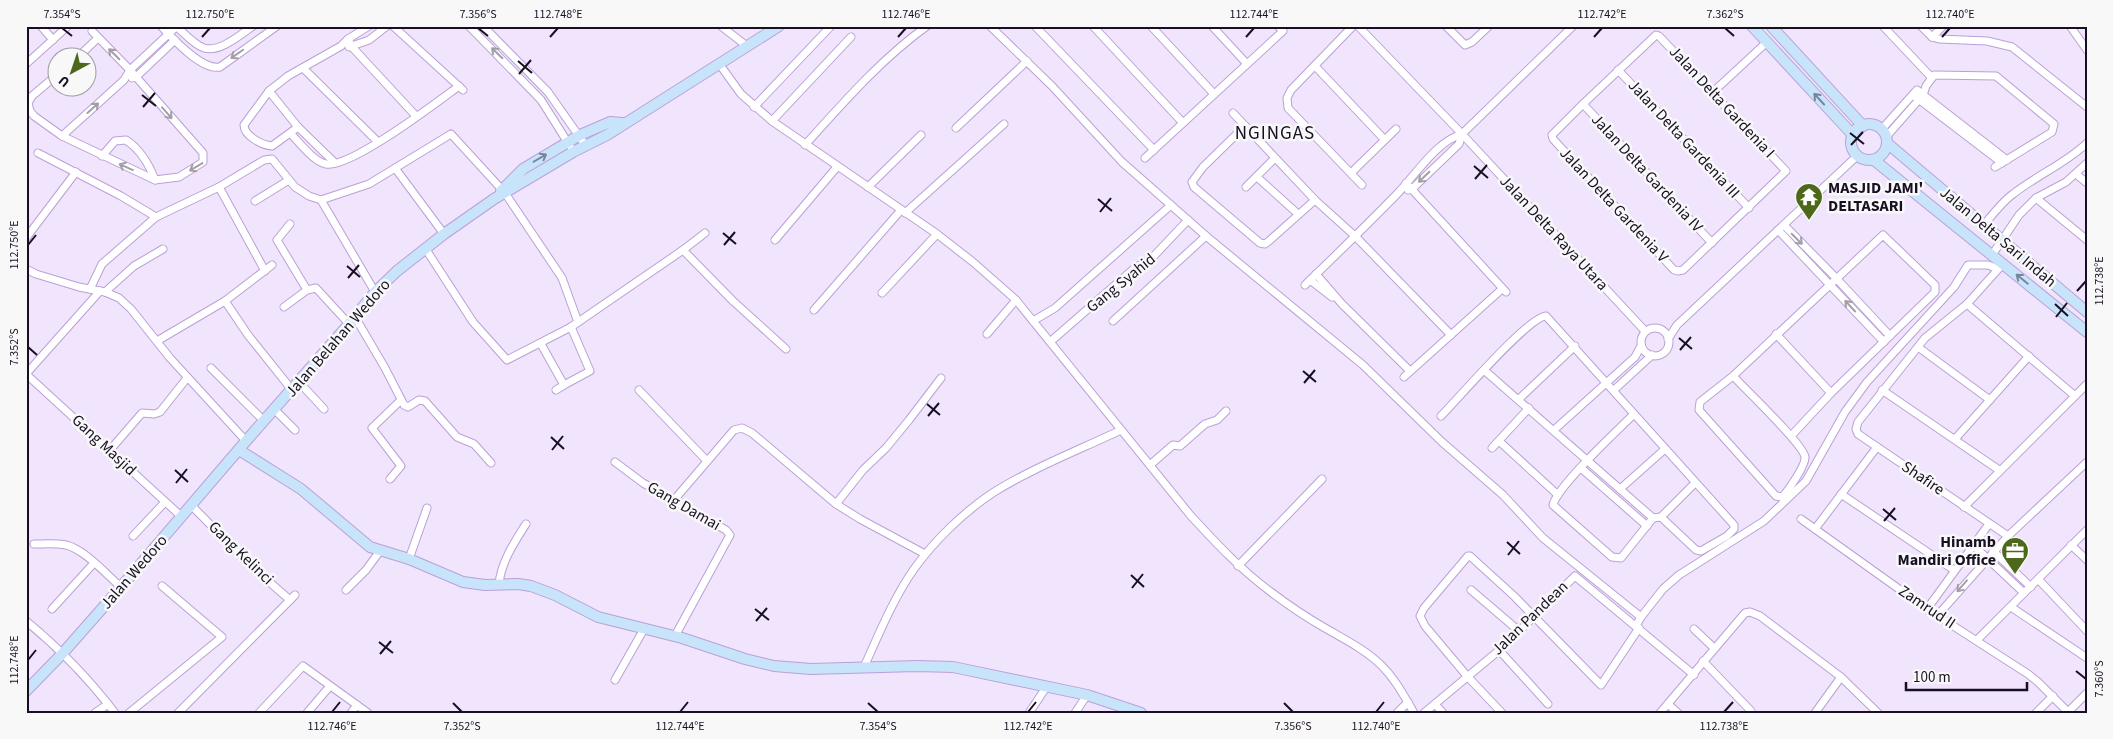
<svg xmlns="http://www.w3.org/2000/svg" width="2113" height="739" viewBox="0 0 2113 739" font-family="'Source Sans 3',sans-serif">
<rect width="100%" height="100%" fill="#f0e5fc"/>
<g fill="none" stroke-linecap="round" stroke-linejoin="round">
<defs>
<g id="street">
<path d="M41,26l12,14"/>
<path d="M161,26c12,13 41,45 59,41l57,-41"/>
<path d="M176,26c8,7 18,19 28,22 16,5 37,-14 49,-22"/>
<path d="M393,26l70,64"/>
<path d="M469,26l72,74 29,46"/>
<path d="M483,26l65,66 38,54"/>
<path d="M721,26l27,21"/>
<path d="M990,26l62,60 70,76 84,74 157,129 79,77 61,53 40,43 98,79"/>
<path d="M1035,26l119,124"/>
<path d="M1093,26l90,97"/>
<path d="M1151,26l63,68"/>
<path d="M1212,26l35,38"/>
<path d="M1353,26l-62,64 -4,8 1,10 74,77"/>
<path d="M1358,26l104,108 183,197"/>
<path d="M1446,26l19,19 7,-3 17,-16"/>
<path d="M1883,26l49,52"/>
<path d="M1921,26l11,11 7,2 48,2 25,6 75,60"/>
<path d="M2070,26l17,24"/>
<path d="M1656,35l3,1 127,135 -103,99 -5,1 -4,-1 -121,-131 -1,-4 31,-31z"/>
<path d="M1932,37l11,-11"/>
<path d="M348,39l4,8 64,69"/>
<path d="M349,47l20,-7 18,-14"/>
<path d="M77,58l21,-20"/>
<path d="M26,64l42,-38"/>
<path d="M720,65l21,29 31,27 165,113 36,28 43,38 175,216c25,27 50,54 80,76 17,13 35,25 54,36 19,11 41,22 57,38 14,14 22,30 32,47"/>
<path d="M1315,66l69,73"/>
<path d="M303,68l75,74"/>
<path d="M1618,70l131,138"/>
<path d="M58,74l-26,22 -4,7 2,8 4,5 28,20 93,44 24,-3 24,-15v-9l-73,-83 -38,-39"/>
<path d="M132,78l4,-1 39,-37"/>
<path d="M1917,90l90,70"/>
<path d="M269,91l29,36 37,36"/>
<path d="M1713,92l54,-50"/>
<path d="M1913,95l89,68"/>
<path d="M1583,104l129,139"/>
<path d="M754,107l77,-81"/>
<path d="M1233,113l82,87 40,36 96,99"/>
<path d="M772,121l79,-84"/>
<path d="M1245,126l-42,41 -11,15 2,5 66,56 5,1 4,-3 46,-41"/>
<path d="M298,127l-26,19c-10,-1 -28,-10 -28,-21l25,-34 19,-15 53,-30 7,-7 21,-13"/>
<path d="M956,128l71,-67"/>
<path d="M1881,130l34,-38"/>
<path d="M291,134c9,9 22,27 35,30 24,5 111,-62 133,-78"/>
<path d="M62,136l62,-56 6,-10 46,-43"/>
<path d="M1886,137l37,-42 3,-9 8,-11 62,1 58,48 -2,8 -57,35"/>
<path d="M805,145c38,-42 76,-86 122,-119"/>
<path d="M38,153l83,43 35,21"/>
<path d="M102,156l13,-15 11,-1c15,10 23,24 29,40"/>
<path d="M1145,158l138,-127 -5,-5"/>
<path d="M395,168l49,66"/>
<path d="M1351,173l45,-44"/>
<path d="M2076,174l11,9"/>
<path d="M1257,177l41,37"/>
<path d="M1406,183l100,109"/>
<path d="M219,187l46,84"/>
<path d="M868,187l53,-52"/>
<path d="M1246,187l29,-29"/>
<path d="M1408,190l4,-1 47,-45 3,-10"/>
<path d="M2036,198l51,42"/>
<path d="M321,200l54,92"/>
<path d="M255,201l34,-21"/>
<path d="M905,213l99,-89"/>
<path d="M290,224l-13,16 30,50"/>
<path d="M1784,225l52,53 54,58"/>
<path d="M1984,225c9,-11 18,-23 29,-31 24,-19 52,-30 74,-51"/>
<path d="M1778,230l106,112"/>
<path d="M26,238l50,-66"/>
<path d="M775,240l62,-73"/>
<path d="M425,248l48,74 34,38 64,-33 112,-77 22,-17"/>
<path d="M683,250l50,51 53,48"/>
<path d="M1992,255l27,-40 17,-17 30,-16 21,-19"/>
<path d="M2001,266l-34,38 -42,34 -67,84 -2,7 2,5 150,102"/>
<path d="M26,269l10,5 43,13 26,5 14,6 12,11 39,49 76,83"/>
<path d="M1316,274l26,30 68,67"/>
<path d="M1310,280l22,17"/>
<path d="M1305,285c31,-30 63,-61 93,-92 18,-19 39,-52 64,-59l111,-108"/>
<path d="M90,289l12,-25 54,-47 63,-30 45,-27 8,-1 23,28 14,9 12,4 48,-16 82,-50 54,59 57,85 16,44"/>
<path d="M105,292l29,-26 29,-17"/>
<path d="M882,293l55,-59"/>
<path d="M225,301l23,34 44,55"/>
<path d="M1967,304l108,92"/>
<path d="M284,307l23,-17 9,-2 33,36"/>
<path d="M814,310l87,-100"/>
<path d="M355,317l30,51 19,37 4,2 11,-7 6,1 32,36 17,7 17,19"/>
<path d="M1033,321l22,-13 116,-103"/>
<path d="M1113,321l93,-85"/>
<circle cx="1655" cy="342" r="14"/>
<path d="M987,334l29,-34"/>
<path d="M1776,334l55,59"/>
<path d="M1668,339l9,-14 180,-169"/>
<path d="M157,341l68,-40 47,-36"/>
<path d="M1050,342l86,-75 15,-8 37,-39"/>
<path d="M541,344l23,41 -8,5"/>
<path d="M1918,347l72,53"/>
<path d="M211,368l53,53"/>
<path d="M26,374l156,143"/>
<path d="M26,374l74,-83"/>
<path d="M1733,376c12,13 70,68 72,81 1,8 -17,34 -23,40l-6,-1 -77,-86 1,-8 33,-26 150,-141 52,50v7l-104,101 -40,43"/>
<path d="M1404,377l98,-88"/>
<path d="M299,382l25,27"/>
<path d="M564,385l26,-14 -19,-44"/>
<path d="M639,390l68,71"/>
<path d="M1614,390l38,-35"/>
<path d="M1882,390l117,80"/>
<path d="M1519,399l56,-53"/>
<path d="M274,409l21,21"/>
<path d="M1634,414c-16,16 -77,72 -81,91l59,52 9,1 32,-40"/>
<path d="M1441,416c17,-17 87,-99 105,-100l188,209v4l-7,7 -26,15 -5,-1 -35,-33 -8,1 -169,-148"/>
<path d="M1554,430l81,-73 6,-11"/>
<path d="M1955,439l74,-83"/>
<path d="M1499,441l59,54"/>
<path d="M1492,448l37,-40"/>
<path d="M110,450l32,-37 12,1 6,-2 27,-34"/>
<path d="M615,462l28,21 83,47 4,5 -55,101"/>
<path d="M1150,465l23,-20 7,1 25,-22 12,-4 9,-9"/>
<path d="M1581,468l66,58"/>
<path d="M390,479l11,-13 -29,-38 29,-28"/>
<path d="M1620,489l45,-40"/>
<path d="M1841,494l113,76"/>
<path d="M674,500l60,-70 8,-2 10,5 84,71 24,15 65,35"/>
<path d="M836,504l27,-34 23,-22 23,-28 32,-42"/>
<path d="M192,506l59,60 39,34"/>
<path d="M1964,507l123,-123"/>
<path d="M1661,517l34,-34"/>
<path d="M1801,519l126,90 101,65 10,8 31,31"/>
<path d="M1815,529l62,-82"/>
<path d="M133,536l32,-34"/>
<path d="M34,544c10,0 22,-1 32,1 18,4 41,30 55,42"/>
<path d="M1973,545l51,48"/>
<path d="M2071,545l16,15"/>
<path d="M1993,551l38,36"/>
<path d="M409,559l18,-51"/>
<path d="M1238,566l84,-87"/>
<path d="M2038,579l49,52"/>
<path d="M499,585c1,-21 16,-44 27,-61"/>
<path d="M346,590l20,-20 14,-19"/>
<path d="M1471,590l48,41"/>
<path d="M2011,607l76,51"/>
<path d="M52,609l42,-46"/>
<path d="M1927,609l62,-85"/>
<path d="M1937,616l71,-80 79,-74"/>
<path d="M26,621c33,27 63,58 89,92"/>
<path d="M1636,626l5,-9 22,-28 16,-14 85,-54 42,-40 39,-69 22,-30 87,-95 14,-22h20l10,4"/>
<path d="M1694,629l20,19"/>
<path d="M1977,640l110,-110"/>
<path d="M1499,650l49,54"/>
<path d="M1703,661l48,50"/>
<path d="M864,667c15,-33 29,-68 50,-98 20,-28 49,-56 77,-75 39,-25 88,-44 130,-64"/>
<path d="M615,680l29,-51"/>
<path d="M1435,704l8,9"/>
<path d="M1668,704l10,9"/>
<path d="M2068,712l19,-19"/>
<path d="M95,713l13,-9"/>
<path d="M129,713l93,-76 -60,-51"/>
<path d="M178,713l117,-118"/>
<path d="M259,713l44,-47 65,47"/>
<path d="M307,713l23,-27"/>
<path d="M351,713l6,-8"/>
<path d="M1029,713l18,-27"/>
<path d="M1075,713l12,-18"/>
<path d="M1397,713l11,-11"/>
<path d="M1424,713l79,-66 72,-71 119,99"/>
<path d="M1502,713l-35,-37 -42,-50 -5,-10 4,-8 44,-52h2l44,40 87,89 38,-57"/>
<path d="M1660,713l85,-100 5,-1 10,4 81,61 37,36"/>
<path d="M1815,713l26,-36"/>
<path d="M2036,713l17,-17"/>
</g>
<g id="secondary">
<path d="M1752,26l101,109"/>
<path d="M1771,26l92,100"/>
<circle cx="1869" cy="142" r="18"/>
<path d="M1887,143l200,169"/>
<path d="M1874,160l213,172"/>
<path d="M501,191l22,-22 57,-34 30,-13 13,1"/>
<path d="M239,450l62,39 69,58 39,12 54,23 22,3 33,-1 13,2 24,9 43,22 84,21 63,21 29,7 37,3 106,-3 36,1 134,28 54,18"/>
<path d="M26,691l36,-37 59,-67 125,-146 103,-117 26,-32 22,-21 47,-37 50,-35 79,-47 34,-17 172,-109"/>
</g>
</defs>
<use href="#street" stroke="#bba0d7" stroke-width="9"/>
<use href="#secondary" stroke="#bba0d7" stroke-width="12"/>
<use href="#street" stroke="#fff" stroke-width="7"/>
<use href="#secondary" stroke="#c8e4fb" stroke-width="10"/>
</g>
<defs><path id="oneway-shaft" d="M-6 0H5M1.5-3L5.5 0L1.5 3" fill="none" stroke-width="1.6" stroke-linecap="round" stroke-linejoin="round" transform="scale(1.25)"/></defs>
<g stroke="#a39fa7">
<use href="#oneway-shaft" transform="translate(497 53) rotate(-136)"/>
<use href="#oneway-shaft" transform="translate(114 54) rotate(-135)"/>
<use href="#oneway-shaft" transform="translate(237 54) rotate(145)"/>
<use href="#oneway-shaft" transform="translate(93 108) rotate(-42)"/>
<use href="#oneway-shaft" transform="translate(167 113) rotate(49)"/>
<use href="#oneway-shaft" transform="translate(126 167) rotate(-156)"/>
<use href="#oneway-shaft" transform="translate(196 167) rotate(149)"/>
<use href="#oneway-shaft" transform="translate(1424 177) rotate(136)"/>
<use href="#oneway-shaft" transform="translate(1797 239) rotate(45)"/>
<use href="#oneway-shaft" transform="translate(1850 306) rotate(-133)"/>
<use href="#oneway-shaft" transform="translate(1962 586) rotate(131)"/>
</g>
<g stroke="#79849a">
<use href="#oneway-shaft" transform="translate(1819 99) rotate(-133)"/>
<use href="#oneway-shaft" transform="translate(540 158) rotate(-30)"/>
<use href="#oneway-shaft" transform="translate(2022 279) rotate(-141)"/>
</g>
<path fill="none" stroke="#190f23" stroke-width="2" d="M62,28l10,8M478,28l10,8M1725,28l9,8M202,37l8,-9M550,37l8,-9M898,37l8,-9M1246,37l8,-9M1594,37l8,-9M1942,37l8,-9M518,61l14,12M519,74l12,-14M142,95l14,11M143,107l12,-14M1850,133l14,11M1851,145l12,-13M1474,166l14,12M1475,179l12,-14M1098,199l14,12M1100,212l11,-14M723,233l13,11M28,245l8,-10M724,245l11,-13M347,266l13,11M348,278l11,-13M2077,291l9,-10M2055,304l13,12M2056,317l11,-14M1679,338l13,11M28,347l9,8M1680,350l11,-13M1303,371l13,11M1304,383l11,-13M927,404l13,11M928,416l11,-13M551,437l13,12M552,450l11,-14M175,470l13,12M176,483l11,-14M1883,509l13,11M1884,521l11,-13M1507,542l13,12M1508,555l11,-14M1131,575l13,12M1132,588l11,-14M755,609l14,11M756,621l11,-13M379,642l14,11M380,654l11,-13M28,660l8,-10M2076,671l10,8M453,703l9,9M868,703l10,9M1284,703l9,9M332,712l8,-10M680,712l8,-10M1028,712l8,-10M1376,712l8,-10M1724,712l9,-10"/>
<defs>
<symbol id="temple-pin" viewBox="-11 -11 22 30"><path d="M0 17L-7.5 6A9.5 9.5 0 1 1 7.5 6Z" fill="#4d681a" stroke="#f8f8f8"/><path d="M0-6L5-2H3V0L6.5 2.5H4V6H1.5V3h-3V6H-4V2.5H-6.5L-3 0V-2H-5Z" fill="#fff"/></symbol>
<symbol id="office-pin" viewBox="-11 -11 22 30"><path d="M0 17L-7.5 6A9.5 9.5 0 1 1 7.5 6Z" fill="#4d681a" stroke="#f8f8f8"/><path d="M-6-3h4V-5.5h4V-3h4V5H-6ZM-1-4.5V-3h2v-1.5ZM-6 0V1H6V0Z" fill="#fff"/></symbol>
</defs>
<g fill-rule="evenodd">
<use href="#temple-pin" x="1793" y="181" width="32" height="43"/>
<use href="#office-pin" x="1999" y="535" width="32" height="43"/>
</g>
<g text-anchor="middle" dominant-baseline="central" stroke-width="5" stroke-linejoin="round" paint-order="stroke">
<g font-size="16" fill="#190f23" stroke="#f8f8f8">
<text transform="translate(1722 102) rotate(47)">Jalan Delta Gardenia I</text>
<text transform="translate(1684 139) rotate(47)">Jalan Delta Gardenia III</text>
<text transform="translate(1647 173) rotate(47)">Jalan Delta Gardenia IV</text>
<text transform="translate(1614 205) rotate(47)">Jalan Delta Gardenia V</text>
<text transform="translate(1554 233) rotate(47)">Jalan Delta Raya Utara</text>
<text transform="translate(1998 237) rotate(40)">Jalan Delta Sari Indah</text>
<text transform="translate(1121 283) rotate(-39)">Gang Syahid</text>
<text transform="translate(338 338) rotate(-49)">Jalan Belahan Wedoro</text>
<text transform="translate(104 445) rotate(43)">Gang Masjid</text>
<text transform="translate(1923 478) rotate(34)">Shafire</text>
<text transform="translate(684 506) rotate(30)">Gang Damai</text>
<text transform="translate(241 553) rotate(44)">Gang Kelinci</text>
<text transform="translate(134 572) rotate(-49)">Jalan Wedoro</text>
<text transform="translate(1927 607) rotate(34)">Zamrud II</text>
<text transform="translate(1530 618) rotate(-44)">Jalan Pandean</text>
</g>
<g font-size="16" font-weight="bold" fill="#190f23" stroke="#f8f8f8" text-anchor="start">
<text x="1828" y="188">MASJID JAMI'<tspan x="1828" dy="18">DELTASARI</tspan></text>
<text x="1996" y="542" text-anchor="end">Hinamb<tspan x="1996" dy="18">Mandiri Office</tspan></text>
</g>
<g font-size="19" letter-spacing="1" fill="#190f23" stroke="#f8f8f8">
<text x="1275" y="133">NGINGAS</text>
</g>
</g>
<rect width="2113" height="739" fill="none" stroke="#f8f8f8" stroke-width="55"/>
<g transform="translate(72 72) rotate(220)"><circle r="24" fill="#f8f8f8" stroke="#9f9ba3"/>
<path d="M0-4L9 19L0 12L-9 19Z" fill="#4d681a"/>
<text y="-8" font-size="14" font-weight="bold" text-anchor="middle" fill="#190f23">U</text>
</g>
<path d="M1906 682v8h121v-8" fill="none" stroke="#190f23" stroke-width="2.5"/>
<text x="1913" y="682" font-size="15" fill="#190f23" stroke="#f8f8f8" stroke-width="4" paint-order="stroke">100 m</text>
<rect x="28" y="28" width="2058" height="684" fill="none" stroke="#190f23" stroke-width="2"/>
<g font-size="12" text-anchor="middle" fill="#190f23">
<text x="62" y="18">7.354°S</text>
<text x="210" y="18">112.750°E</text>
<text x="478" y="18">7.356°S</text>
<text x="558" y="18">112.748°E</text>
<text x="906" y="18">112.746°E</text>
<text x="1254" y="18">112.744°E</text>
<text x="1602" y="18">112.742°E</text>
<text x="1725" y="18">7.362°S</text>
<text x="1950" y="18">112.740°E</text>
<text transform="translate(14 245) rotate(-90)" y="4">112.750°E</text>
<text transform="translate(2099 281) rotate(-90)" y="4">112.738°E</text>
<text transform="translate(14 347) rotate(-90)" y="4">7.352°S</text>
<text transform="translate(14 660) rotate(-90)" y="4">112.748°E</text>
<text transform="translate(2099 679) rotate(-90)" y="4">7.360°S</text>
<text x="332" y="730">112.746°E</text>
<text x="462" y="730">7.352°S</text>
<text x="680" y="730">112.744°E</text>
<text x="878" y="730">7.354°S</text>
<text x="1028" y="730">112.742°E</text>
<text x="1293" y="730">7.356°S</text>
<text x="1376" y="730">112.740°E</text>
<text x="1724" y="730">112.738°E</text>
</g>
</svg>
